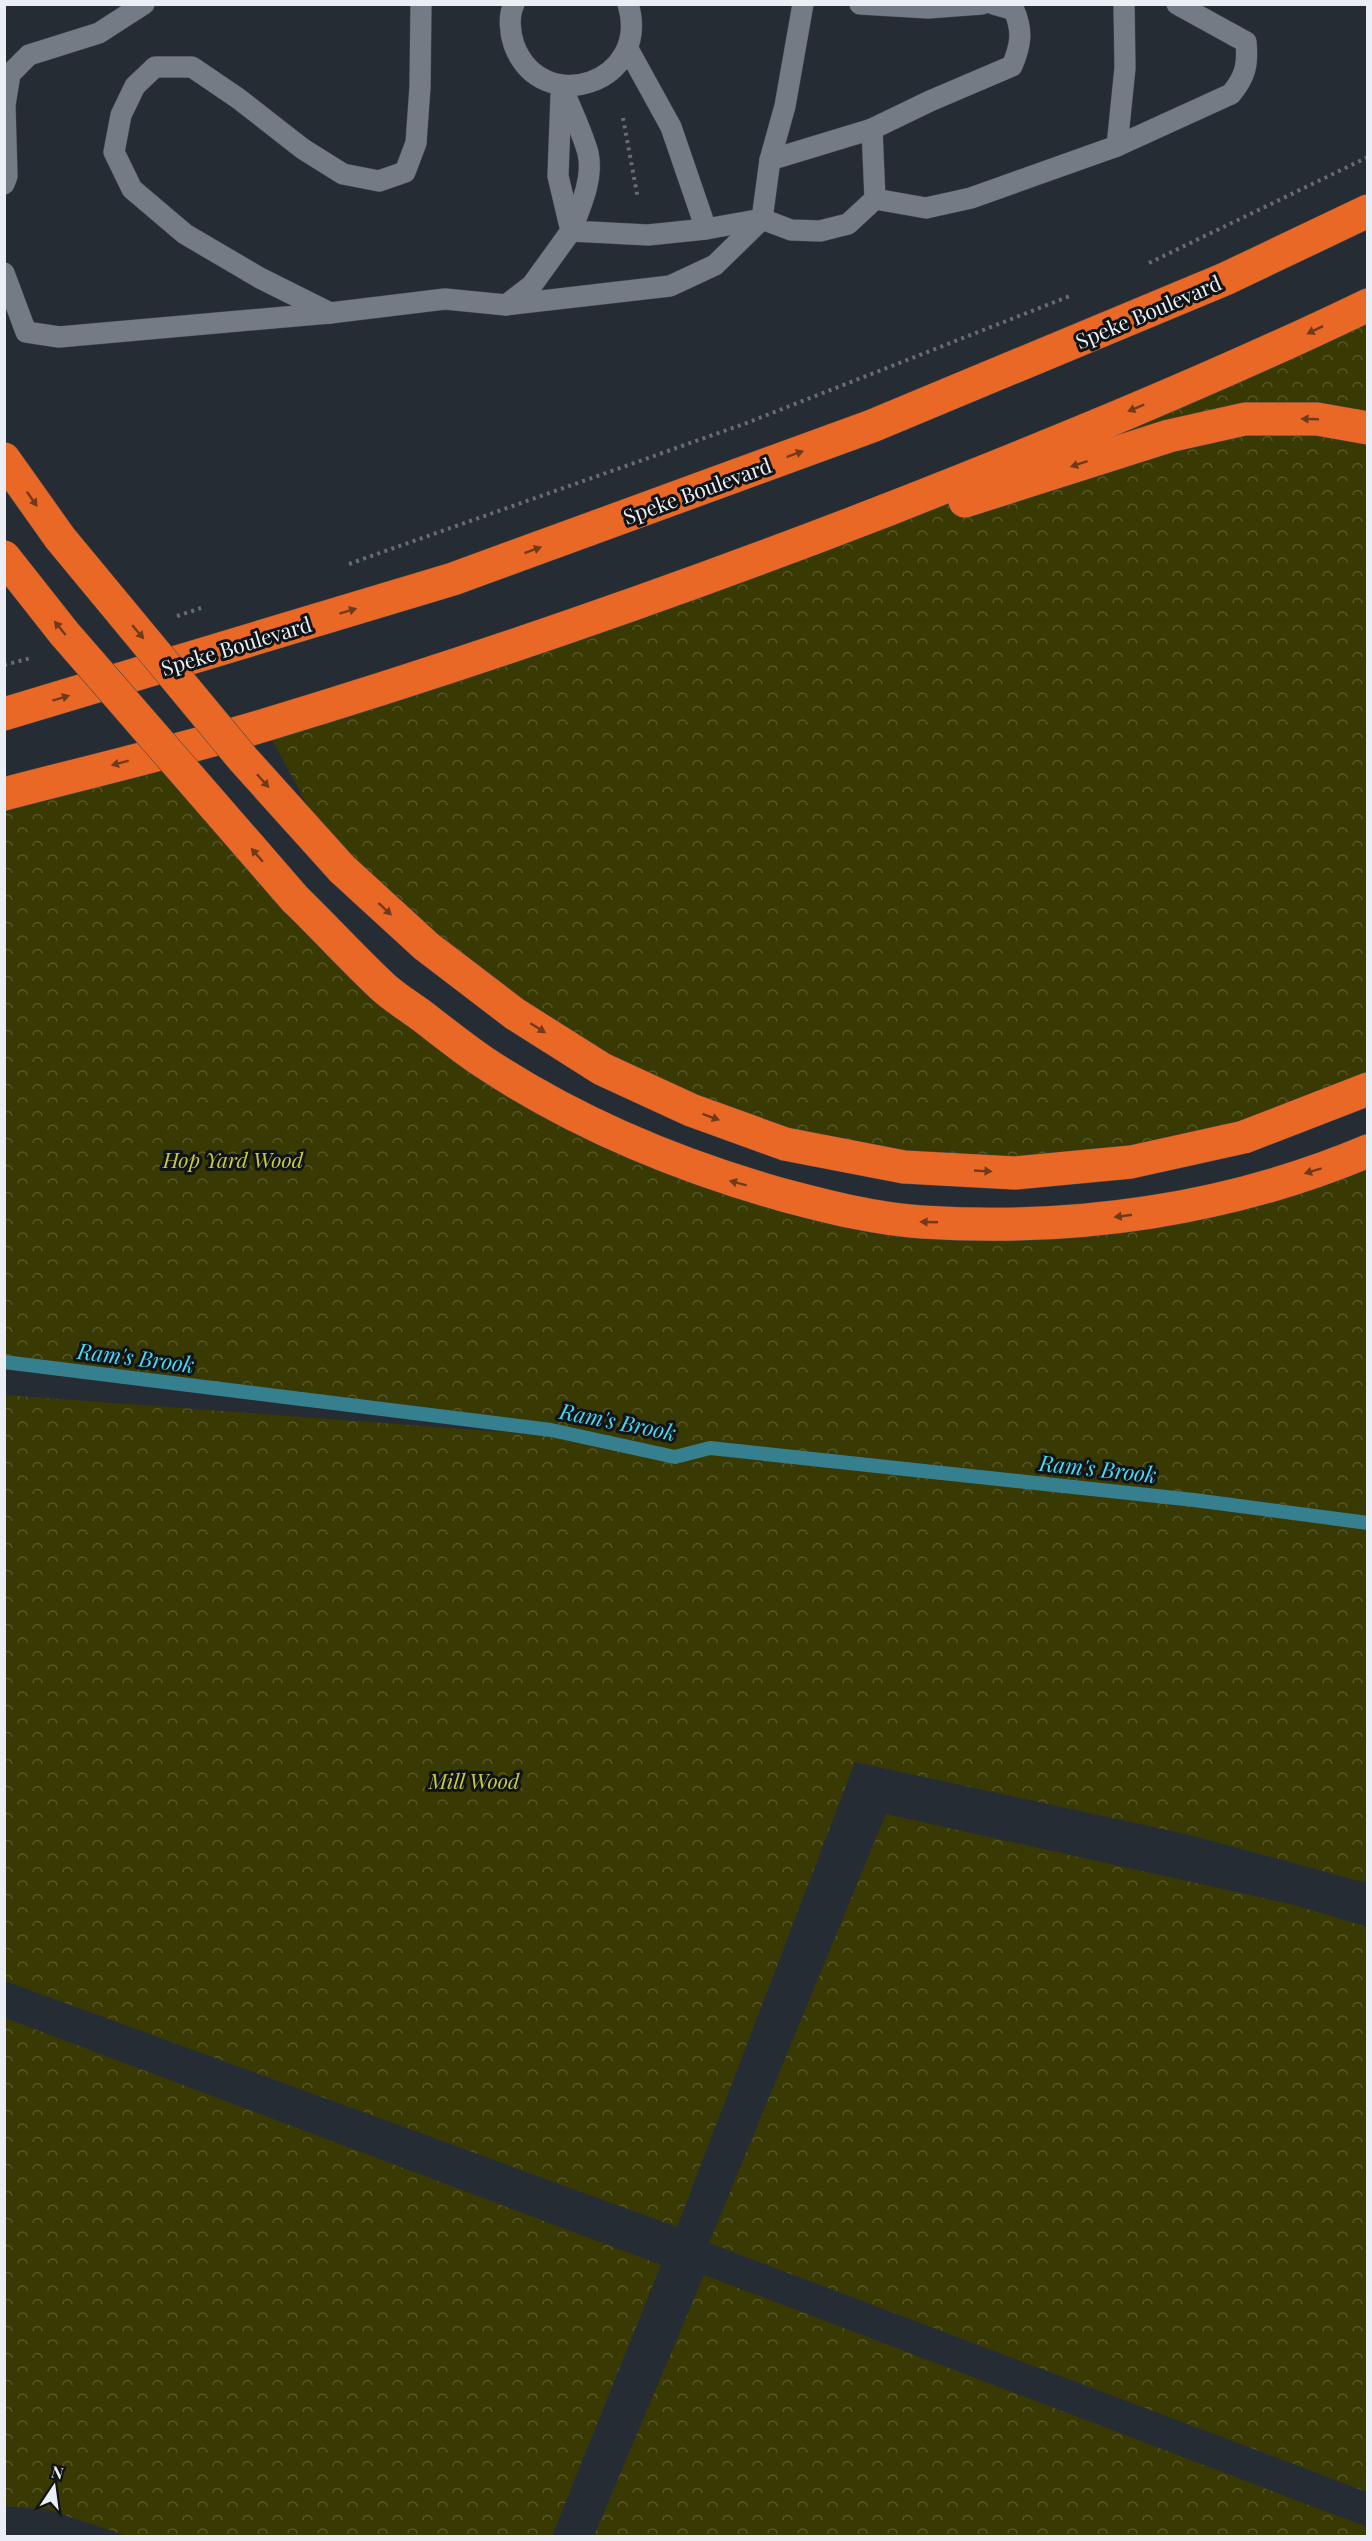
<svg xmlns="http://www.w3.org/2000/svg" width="1372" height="2541" viewBox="0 0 1372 2541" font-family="'Playfair Display',serif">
<defs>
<pattern id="forest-crowns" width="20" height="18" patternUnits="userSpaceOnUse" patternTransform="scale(1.5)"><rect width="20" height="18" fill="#393904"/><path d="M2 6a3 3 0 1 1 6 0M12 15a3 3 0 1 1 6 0" fill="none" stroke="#565629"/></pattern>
</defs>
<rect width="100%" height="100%" fill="#262c33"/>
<g fill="url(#forest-crowns)">
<path d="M1367,305l1,784 -124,48 -340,30 -302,-98 -260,-200 -78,-144 339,-109z"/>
<path d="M180,767l301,294 241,117 305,48 340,-75v732l-177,-48 -335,-73 -178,465 -672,-246v-586l581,43 -35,-8 -546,-68 -1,-554z"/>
<path d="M886,1814l408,91 73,22v565l-658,-249z"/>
<path d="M5,2018l656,247 -109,271h-425l-78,-26 -44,-4z"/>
<path d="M704,2275l663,252v9h-773z"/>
</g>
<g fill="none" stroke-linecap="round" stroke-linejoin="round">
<path stroke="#367f8f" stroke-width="14" d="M4,1362l547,68 124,27 35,-9 484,52 174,23"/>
<defs>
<g id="lane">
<path d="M514,4c-6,12 -4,29 0,41 28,74 138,38 114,-41"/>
<path d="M860,4l68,4 54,-4"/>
<path d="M628,49l43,78 35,102 56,-10 8,-59 102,-31 58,-28 82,-35c9,-21 11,-35 2,-56l-21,-6"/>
<path d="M562,86c8,22 20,45 26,67 6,25 -8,55 -17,78l77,4 58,-6"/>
<path d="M872,129l3,70"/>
<path d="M1117,146l8,-78 -1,-64"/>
<path d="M770,160l15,-54 18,-102"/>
<path d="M4,184l3,-8 -2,-71 5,-31 19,-19 70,-22 45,-29"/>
<path d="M4,273l22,59 33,5 271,-24 115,-14 61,6 164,-19 45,-21 47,-46 29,11 29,1 28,-7 27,-25 51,9 45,-10 146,-52 114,-52c15,-18 17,-30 15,-52l-69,-38"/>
<path d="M506,305l26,-20 39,-54 -13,-55 3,-80"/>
<path d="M330,313l-70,-35 -75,-44 -53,-45 -18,-37 7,-37 14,-29 20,-19h37l47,32 64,50 40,25 36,7 26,-9 11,-29 4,-56 1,-83"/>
</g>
<g id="highway">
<path d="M4,459l56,79"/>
<path d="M965,501l204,-65 76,-17h72l51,9"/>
<path d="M4,714l449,-135 419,-153 353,-147 143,-68"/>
<path d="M4,794c87,-23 175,-43 261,-69 212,-64 421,-137 627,-217 160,-63 320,-128 476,-203"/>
<path d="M342,869l84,77 89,68 87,55 89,41 94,34 119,23 111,6 116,-11 113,-25 124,-48"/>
<path d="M295,899c30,29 58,60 88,88 13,12 29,21 43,32 18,14 37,29 56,42 93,62 195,104 301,134 45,12 93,24 139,27 151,10 306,-12 446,-71"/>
</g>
</defs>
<use href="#lane" stroke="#44484f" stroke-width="22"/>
<use href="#highway" stroke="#44484f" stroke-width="34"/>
<g stroke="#686d74" stroke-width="4" stroke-dasharray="3 4.5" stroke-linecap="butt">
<path d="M623,118l15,81"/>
<path d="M1149,263l219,-106"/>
<path d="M349,564l395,-140 326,-128"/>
<path d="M177,616l24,-8"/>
<path d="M4,665l27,-7"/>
</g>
<use href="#lane" stroke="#757b84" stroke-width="21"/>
<use href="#highway" stroke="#e96825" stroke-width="33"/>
<defs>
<g id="highway-bridge">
<path d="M60,538l183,221 99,110"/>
<path d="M4,557l60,76 231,266"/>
</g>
</defs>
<use href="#highway-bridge" stroke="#44484f" stroke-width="34" stroke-linecap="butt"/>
<use href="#highway-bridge" stroke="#e96825" stroke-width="33"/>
</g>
<defs><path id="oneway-solid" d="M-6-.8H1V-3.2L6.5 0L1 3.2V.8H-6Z" transform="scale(1.5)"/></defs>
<g fill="#723a1d">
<use href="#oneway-solid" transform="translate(1315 330) rotate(154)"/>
<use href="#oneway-solid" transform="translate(1136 408) rotate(157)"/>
<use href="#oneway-solid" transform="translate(1310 419) rotate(-178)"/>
<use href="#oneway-solid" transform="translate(795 454) rotate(-20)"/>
<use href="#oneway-solid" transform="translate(1079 464) rotate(162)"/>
<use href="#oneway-solid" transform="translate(32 499) rotate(55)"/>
<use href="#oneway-solid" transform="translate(533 550) rotate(-20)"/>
<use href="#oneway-solid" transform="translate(348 611) rotate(-17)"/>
<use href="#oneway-solid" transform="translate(60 628) rotate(-129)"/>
<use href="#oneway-solid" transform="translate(138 632) rotate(50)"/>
<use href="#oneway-solid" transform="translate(61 698) rotate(-17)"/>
<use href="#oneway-solid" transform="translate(120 763) rotate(165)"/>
<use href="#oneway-solid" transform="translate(263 781) rotate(48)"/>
<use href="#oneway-solid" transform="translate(257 855) rotate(-131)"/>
<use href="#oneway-solid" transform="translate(385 909) rotate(43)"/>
<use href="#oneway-solid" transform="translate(538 1028) rotate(32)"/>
<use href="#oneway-solid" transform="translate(711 1117) rotate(20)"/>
<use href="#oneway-solid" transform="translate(983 1171) rotate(3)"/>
<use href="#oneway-solid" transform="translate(1313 1171) rotate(163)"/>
<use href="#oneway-solid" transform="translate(738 1183) rotate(-165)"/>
<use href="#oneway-solid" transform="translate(1123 1216) rotate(172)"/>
<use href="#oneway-solid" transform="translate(929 1222) rotate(-178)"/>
</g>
<g text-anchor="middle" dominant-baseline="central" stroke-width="6" stroke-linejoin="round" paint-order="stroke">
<g font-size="21" fill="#ebeef4" stroke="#111417">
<text transform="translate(1148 311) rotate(-23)">Speke Boulevard</text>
<text transform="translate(697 490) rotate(-20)">Speke Boulevard</text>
<text transform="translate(236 645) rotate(-17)">Speke Boulevard</text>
</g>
<g font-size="21" font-style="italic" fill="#c9cb3f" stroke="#111417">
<text x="233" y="1159">Hop Yard Wood</text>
<text x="474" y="1780">Mill Wood</text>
</g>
<g font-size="22" font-style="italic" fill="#49d9f5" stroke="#111417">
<text transform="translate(136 1357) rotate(7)">Ram's Brook</text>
<text transform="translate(618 1421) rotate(11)">Ram's Brook</text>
<text transform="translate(1098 1468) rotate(6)">Ram's Brook</text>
</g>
</g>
<rect width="1372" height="2541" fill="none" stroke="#ebeef4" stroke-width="12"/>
<g transform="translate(54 2487) rotate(13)" stroke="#111417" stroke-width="4.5" paint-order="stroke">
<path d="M0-4.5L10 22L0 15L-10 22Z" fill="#ebeef4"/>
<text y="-9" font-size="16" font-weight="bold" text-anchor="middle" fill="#ebeef4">N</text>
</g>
</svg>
